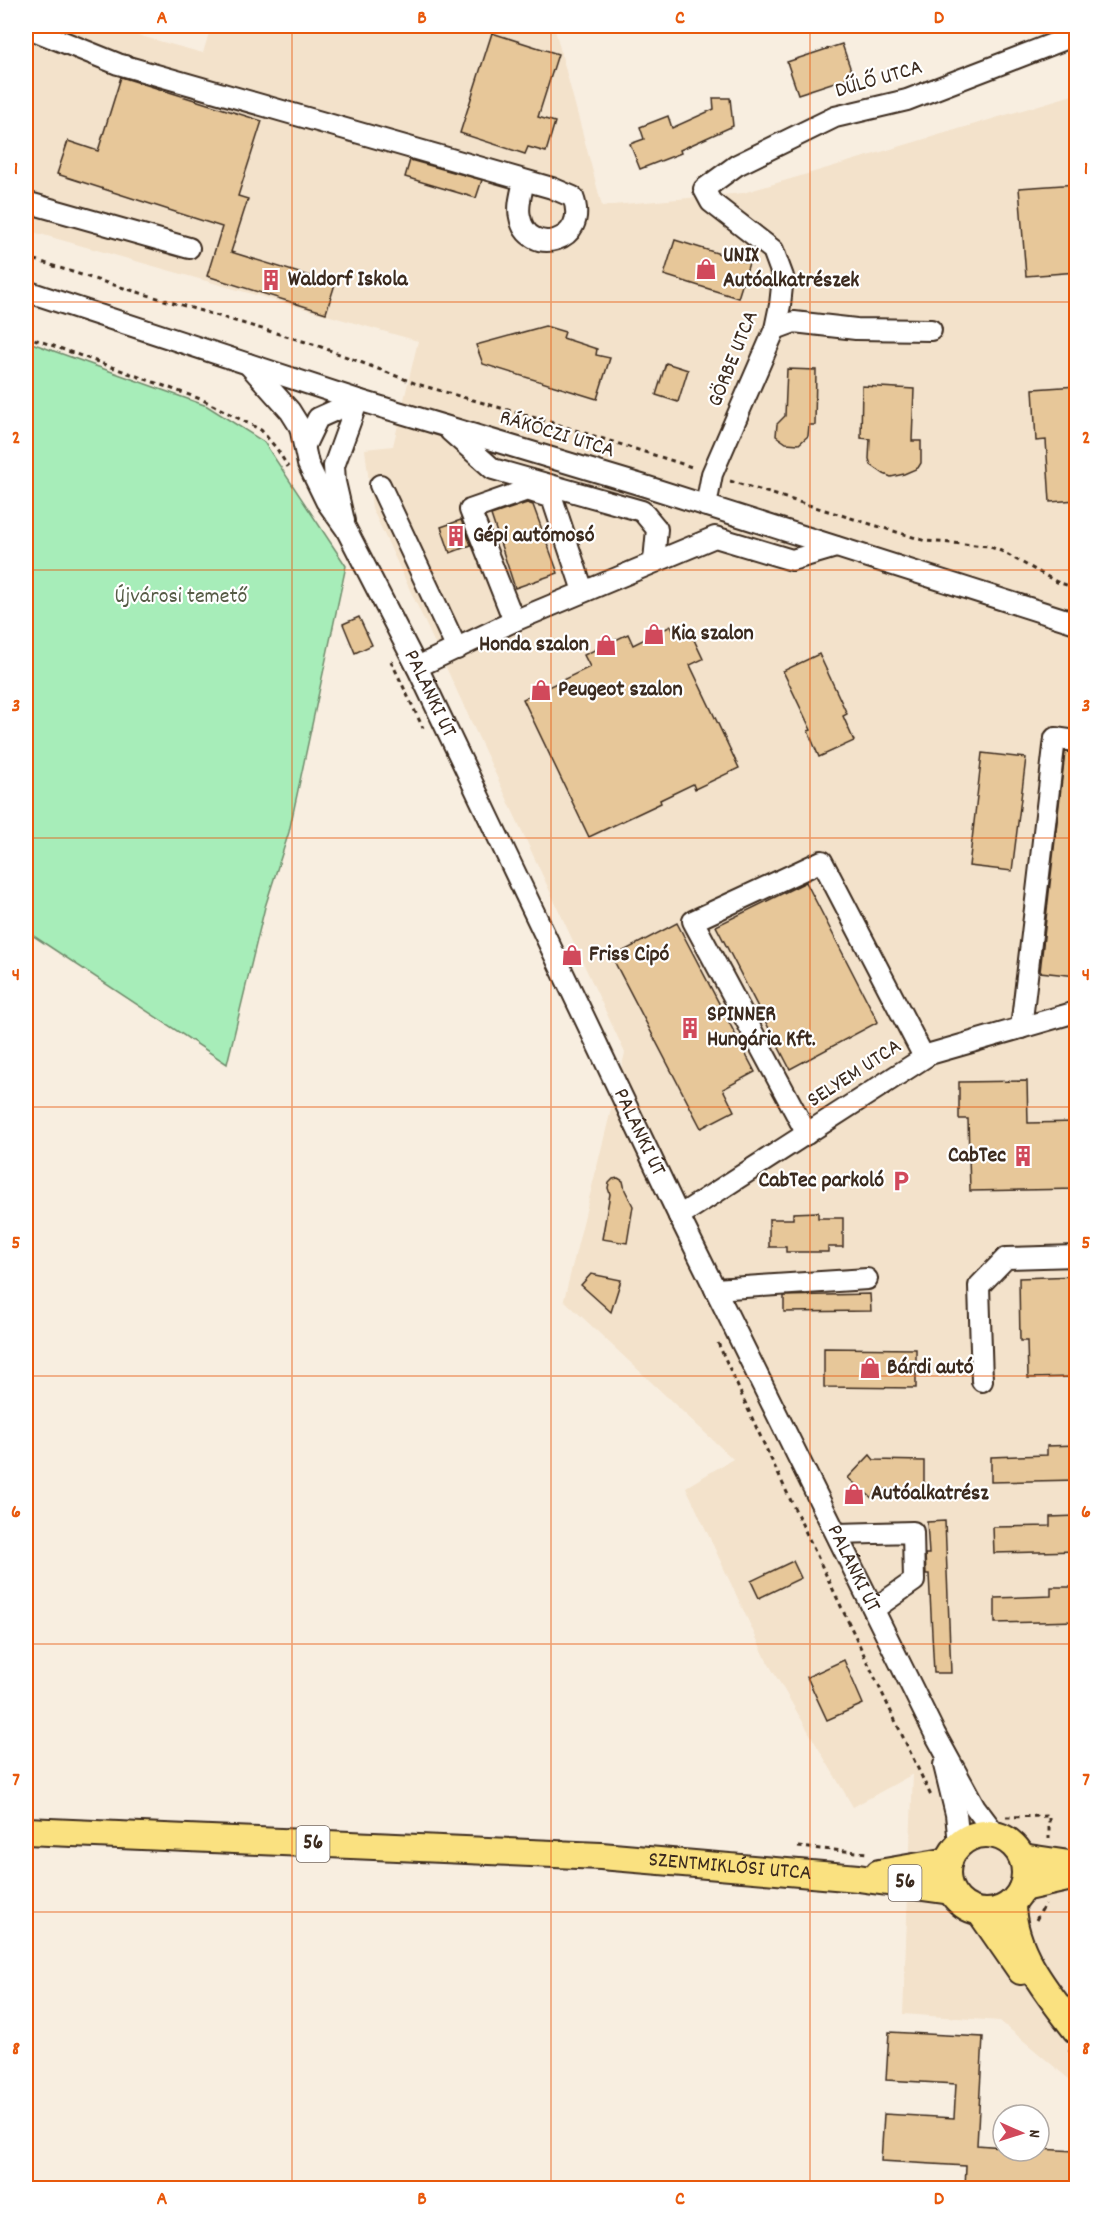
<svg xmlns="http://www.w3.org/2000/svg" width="1102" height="2214" viewBox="0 0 1102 2214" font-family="Dekko,sans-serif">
<rect width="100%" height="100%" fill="#f8eee0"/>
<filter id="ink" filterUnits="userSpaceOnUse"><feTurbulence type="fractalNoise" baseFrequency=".0167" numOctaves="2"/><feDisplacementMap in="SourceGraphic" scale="12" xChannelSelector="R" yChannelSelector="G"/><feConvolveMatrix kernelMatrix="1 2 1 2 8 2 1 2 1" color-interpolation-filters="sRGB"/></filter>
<g filter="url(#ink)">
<path fill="#f3e2cb" d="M26,26h78l99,27 8,-27h343l48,180 141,-13 333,-99v1991l-76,-64 -97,-7 10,-240 -60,33 -86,-146 -81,-174 47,-28 -169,-159 61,-247 -253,-545 -7,-59 28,-3 25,-105 -392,-111z"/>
<path fill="#a7edb9" stroke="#718c6c" stroke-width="1.5" d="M26,341l181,65 57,36 82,124 -57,266 -24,75 -38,157 -201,-133z"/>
<g fill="#e7c799" stroke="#3b2a1e" stroke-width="1.5">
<path d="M492,33l66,21 -20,63 17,5 -9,30 -18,-5 -3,7 -65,-21z"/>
<path d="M842,44l11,32 -55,18 -11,-32z"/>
<path d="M121,77l141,44 -24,75 10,3 -17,53 104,32 -9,29 -119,-37 15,-49 -165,-53 11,-33 30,10z"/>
<path d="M713,98h17l3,28 -53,24 1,3 -41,16 -10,-25 14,-5 -4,-12 28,-11 4,12 42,-19z"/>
<path d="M410,160l72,20 -6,18 -71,-21z"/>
<path d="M1077,184v88l-51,4 -7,-88z"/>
<path d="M675,240l74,23 -11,35 -74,-23z"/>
<path d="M545,326l20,6 -2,6 34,11 -1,6 14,3 -13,41 -114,-35 -7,-19z"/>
<path d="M666,363l22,7 -10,32 -22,-7z"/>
<path d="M787,369l29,1 -1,55h-6l-1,11 -9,8 -13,-1 -10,-7 1,-12 8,-8z"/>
<path d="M862,386l52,3 -2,52h9v22l-3,5 -14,6 -13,3 -7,-3 -13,-9 -2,-6 1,-20 -9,-1z"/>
<path d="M1077,386v114l-27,2 -4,-62 -10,1 -3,-52z"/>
<path d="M527,503l6,2 25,68 -43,15 -24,-73z"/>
<path d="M461,520l10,25 -21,8 -9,-26z"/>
<path d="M359,617l13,28 -17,8 -12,-29z"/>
<path d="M671,626l3,7 14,-6 15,32 -13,6 49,103 -44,21 -2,-5 -33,16 1,3 -72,34 -66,-138 67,-32 -6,-12 44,-21 5,11z"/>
<path d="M819,654l28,60 -4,2 11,25 -35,16 -11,-26 3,-1 -28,-59z"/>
<path d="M1065,752l12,1v223l-37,-4z"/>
<path d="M982,753l44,5 -14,113 -43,-5z"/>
<path d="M806,882l72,140 -88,47 -74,-143z"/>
<path d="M677,923l78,149 -32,17 11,22 -33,17 -89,-171z"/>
<path d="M1027,1081l1,42 49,-1v67l-107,2 -2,-72h-9v-37z"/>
<path d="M618,1178l5,3 2,9 8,16 -6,37 -25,-4 8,-45 -2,-6 1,-5 4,-4z"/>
<path d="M818,1212v6h25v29h-15v5h-42v-5h-17v-28h24v-6z"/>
<path d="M591,1274l30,6 -10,32 -30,-27z"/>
<path d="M1077,1276v101l-49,1 -1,-37h-7l-1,-63z"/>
<path d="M870,1294l1,17 -87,1v-16z"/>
<path d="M824,1348l92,1v39l-92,-1z"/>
<path d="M1077,1445v35l-86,2v-25l56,-2v-9z"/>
<path d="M870,1455l4,5 50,1v30l-47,-2 -5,9 -24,-20z"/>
<path d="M1077,1516v35l-83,2 -1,-26 57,-1v-9z"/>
<path d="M945,1521l6,152h-17l-5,-99h-3l-1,-20h4l-2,-32z"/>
<path d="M793,1561l8,17 -42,20 -8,-17z"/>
<path d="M1051,1587h26v34l-82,2v-25l56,-2z"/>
<path d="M844,1660l19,44 -36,16 -20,-43z"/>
<path d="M889,2032l94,5 -6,108 26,2v4h36v-2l38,2v37h-112l1,-22 -85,-5 3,-47 70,4 2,-34 -70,-4z"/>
</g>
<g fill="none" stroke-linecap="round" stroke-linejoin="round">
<defs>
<g id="minor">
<path d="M26,27l92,37 434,124 21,9c18,46 -46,61 -53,20 -3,-11 2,-25 4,-37"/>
<path d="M26,202l163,46"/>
<path d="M26,291l332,109 287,86 431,137"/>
<path d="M775,329l19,-7 62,7 75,1"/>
<path id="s1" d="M248,364l42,47 10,16 8,37 18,37 20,28 71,138 262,549 256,518 40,73 21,28"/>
<path d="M450,431l43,38 149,42 15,18 -3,32"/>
<path d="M305,445l13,-27 40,-18"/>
<path d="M380,485l77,164"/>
<path d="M706,506l6,-32 63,-145 5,-24 3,-28 -10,-27 -62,-48 -7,-13 33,-24 98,-48 72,-17 169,-65"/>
<path d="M344,521l-9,-39 -1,-16 24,-66"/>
<path d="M514,621l-44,-111 57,-20 25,8 31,93"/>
<path d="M417,667l97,-46 201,-84 77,23 44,-13"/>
<path d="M1021,1028l34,-290 21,3"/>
<path d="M807,1134l-114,-213 129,-60 102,196"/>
<path d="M679,1216l251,-162 146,-42"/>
<path d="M715,1289l152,-10"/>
<path d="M982,1381l-3,-95 27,-28 70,-2"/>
<path d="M837,1534l76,-2 1,49 -40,28"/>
<path d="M944,1765l12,49 3,30"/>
</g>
<g id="major">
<path id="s2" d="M26,1831l575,25 257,22 93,13"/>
<circle cx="986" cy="1873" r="39"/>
<path d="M1022,1857l54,8"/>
<path d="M879,1873l70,-12"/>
<path d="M1022,1888l54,-12"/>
<path d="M1012,1903c0,48 36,91 64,127"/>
<path d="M980,1912l41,59"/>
</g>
</defs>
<use href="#minor" stroke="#3b2a1e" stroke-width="24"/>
<use href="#major" stroke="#3b2a1e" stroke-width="30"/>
<g stroke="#3b2a1e" stroke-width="3" stroke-dasharray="4.5 4.5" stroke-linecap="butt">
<path d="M26,257l71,23 219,65 101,39 133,38 145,46"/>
<path d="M26,336l177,64 58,30 16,19 11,18"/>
<path d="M730,481l196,60 62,5 13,5 56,31 19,6"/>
<path d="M391,661l32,67"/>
<path d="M718,1343l45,99 168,354"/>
<path d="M1006,1817l43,-1v23"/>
<path d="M798,1847l70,6"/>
<path d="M1036,1920l9,-16"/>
<path d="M1069,2050l7,8"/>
</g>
<use href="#minor" stroke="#fff" stroke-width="20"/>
<use href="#major" stroke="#fae180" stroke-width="26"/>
</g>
</g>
<path fill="none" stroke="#e8590c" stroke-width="1.5" stroke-opacity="0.55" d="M292,26v2162M551,26v2162M810,26v2162M26,302h1050M26,570h1050M26,838h1050M26,1107h1050M26,1376h1050M26,1644h1050M26,1912h1050"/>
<defs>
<symbol id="shop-bare" viewBox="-9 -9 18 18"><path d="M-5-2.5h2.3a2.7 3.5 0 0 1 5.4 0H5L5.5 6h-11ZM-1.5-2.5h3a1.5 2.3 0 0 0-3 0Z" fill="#d1495b" stroke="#fff" stroke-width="2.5" paint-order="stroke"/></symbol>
<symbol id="building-bare" viewBox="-9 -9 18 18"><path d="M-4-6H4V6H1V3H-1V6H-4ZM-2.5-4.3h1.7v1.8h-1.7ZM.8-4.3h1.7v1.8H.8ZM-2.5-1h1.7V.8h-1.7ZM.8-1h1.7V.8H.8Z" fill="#d1495b" stroke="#fff" stroke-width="2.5" paint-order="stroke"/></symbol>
<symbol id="parking-bare" viewBox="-9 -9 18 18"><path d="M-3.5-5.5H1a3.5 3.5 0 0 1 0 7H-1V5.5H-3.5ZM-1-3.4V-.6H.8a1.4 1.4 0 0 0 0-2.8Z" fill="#d1495b" stroke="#fff" stroke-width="2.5" paint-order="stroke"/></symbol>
</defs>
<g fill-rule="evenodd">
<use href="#shop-bare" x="691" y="254" width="30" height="30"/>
<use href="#building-bare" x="256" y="265" width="30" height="30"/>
<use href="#building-bare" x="441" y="521" width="30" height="30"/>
<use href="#shop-bare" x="639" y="619" width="30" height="30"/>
<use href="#shop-bare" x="591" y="630" width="30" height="30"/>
<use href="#shop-bare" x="526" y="675" width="30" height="30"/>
<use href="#shop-bare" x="557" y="940" width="30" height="30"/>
<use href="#building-bare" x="675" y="1013" width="30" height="30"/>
<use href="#building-bare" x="1008" y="1141" width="30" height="30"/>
<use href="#parking-bare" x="886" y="1166" width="30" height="30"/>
<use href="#shop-bare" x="855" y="1353" width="30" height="30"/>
<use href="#shop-bare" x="839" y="1479" width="30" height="30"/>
</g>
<g text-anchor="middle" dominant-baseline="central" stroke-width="4.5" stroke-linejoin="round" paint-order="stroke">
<g fill="#fff" stroke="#766a62" stroke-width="1.5">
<rect x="296.5" y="1826" width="33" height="36" rx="4.5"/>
<rect x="888.5" y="1865" width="33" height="36" rx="4.5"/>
</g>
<g font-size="21" font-weight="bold" fill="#3b2a1e">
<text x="313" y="1844">56</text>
<text x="905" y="1883">56</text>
</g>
<g font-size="22" fill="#3b2a1e" stroke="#fff">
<text transform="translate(879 80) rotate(-16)">DŰLŐ UTCA</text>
<text transform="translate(734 359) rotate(-68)">GÖRBE UTCA</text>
<text transform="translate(557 435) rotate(17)">RÁKÓCZI UTCA</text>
<text stroke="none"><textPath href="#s1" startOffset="380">PALÁNKI ÚT</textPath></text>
<text transform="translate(855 1074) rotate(-33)">SELYEM UTCA</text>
<text stroke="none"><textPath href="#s1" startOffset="866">PALÁNKI ÚT</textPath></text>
<text stroke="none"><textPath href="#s1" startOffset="1352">PALÁNKI ÚT</textPath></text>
<text stroke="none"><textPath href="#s2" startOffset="705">SZENTMIKLÓSI UTCA</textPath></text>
</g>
<g font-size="22" font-weight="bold" fill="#3b2a1e" stroke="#fff" text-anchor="start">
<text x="723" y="256">UNIX<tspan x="723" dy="25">Autóalkatrészek</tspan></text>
<text x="288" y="280">Waldorf Iskola</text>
<text x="473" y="536">Gépi autómosó</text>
<text x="671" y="634">Kia szalon</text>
<text x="589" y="645" text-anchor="end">Honda szalon</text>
<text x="558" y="690">Peugeot szalon</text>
<text x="589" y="955">Friss Cipó</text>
<text x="707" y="1015">SPINNER<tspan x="707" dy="25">Hungária Kft.</tspan></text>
<text x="1006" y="1156" text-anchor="end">CabTec</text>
<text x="884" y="1181" text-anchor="end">CabTec parkoló</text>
<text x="887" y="1368">Bárdi autó</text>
<text x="871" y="1494">Autóalkatrész</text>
</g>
<g font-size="22" fill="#565b45" stroke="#fff">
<text x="181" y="597">Újvárosi temető</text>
</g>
</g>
<rect width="1102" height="2214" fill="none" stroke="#fff" stroke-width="66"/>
<g transform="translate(1021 2133) rotate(93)"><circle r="28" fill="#ffffff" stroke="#b1aaa5" stroke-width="1.5"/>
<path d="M0-4.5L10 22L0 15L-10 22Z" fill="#d1495b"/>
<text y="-9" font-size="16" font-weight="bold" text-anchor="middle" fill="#3b2a1e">N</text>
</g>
<rect x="33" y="33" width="1036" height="2148" fill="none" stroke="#e8590c" stroke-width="2"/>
<g font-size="20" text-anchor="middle" font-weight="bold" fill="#e8590c">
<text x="162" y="23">A</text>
<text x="422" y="23">B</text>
<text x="680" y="23">C</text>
<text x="939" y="23">D</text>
<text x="16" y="174">1</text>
<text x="1086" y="174">1</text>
<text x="16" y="443">2</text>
<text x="1086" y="443">2</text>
<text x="16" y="711">3</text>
<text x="1086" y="711">3</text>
<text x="16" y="980">4</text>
<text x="1086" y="980">4</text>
<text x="16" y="1248">5</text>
<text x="1086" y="1248">5</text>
<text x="16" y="1517">6</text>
<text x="1086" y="1517">6</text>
<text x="16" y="1785">7</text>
<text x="1086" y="1785">7</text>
<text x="16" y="2054">8</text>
<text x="1086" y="2054">8</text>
<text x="162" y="2204">A</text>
<text x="422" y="2204">B</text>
<text x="680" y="2204">C</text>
<text x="939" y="2204">D</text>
</g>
</svg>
